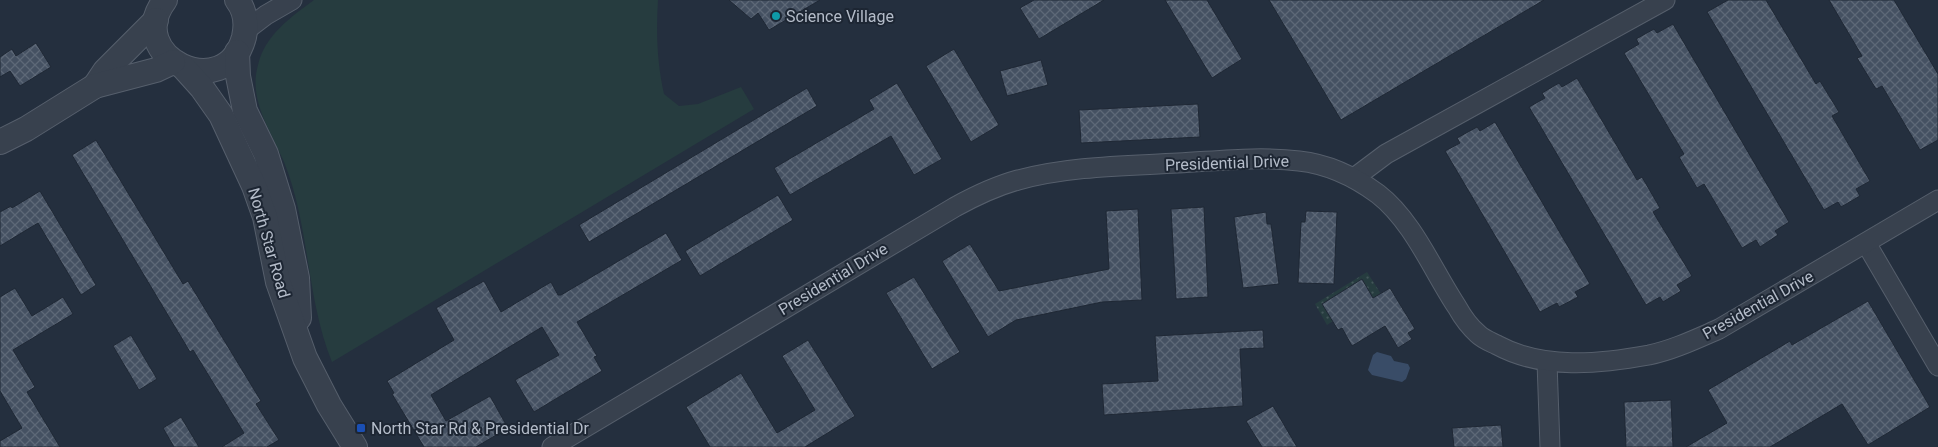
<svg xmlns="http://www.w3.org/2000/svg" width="1938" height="447" viewBox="0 0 1938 447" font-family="Roboto,sans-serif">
<defs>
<pattern id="park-dots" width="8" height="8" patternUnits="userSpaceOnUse" patternTransform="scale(1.25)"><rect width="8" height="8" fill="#263c3f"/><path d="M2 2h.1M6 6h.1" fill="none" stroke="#435659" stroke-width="1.8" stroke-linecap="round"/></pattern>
<pattern id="building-cross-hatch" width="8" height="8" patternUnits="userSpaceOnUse" patternTransform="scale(1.25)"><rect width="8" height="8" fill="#455162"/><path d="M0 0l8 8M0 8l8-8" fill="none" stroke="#5d6877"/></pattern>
</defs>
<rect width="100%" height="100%" fill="#242f3e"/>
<path fill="#263c3f" d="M314,0h344c-2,33 -1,62 6,94l15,12 19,-2 43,-17 13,22 -422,253c-26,-64 -22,-136 -48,-200 -13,-31 -36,-62 -26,-97 7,-30 33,-48 56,-65z"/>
<path fill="url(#park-dots)" d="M1367,272l14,22 -8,4 -11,-18 -40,24 11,17 -6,4 -12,-21z"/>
<path fill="#394c67" d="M1377,352l14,4 3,5 14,3 2,4 -4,11 -4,3 -30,-7 -4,-5 5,-15z"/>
<g fill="url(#building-cross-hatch)" stroke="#1f2835">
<path d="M729,0h91l-51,30 -11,-17 -7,6z"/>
<path d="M1034,0h70l-65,39 -19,-31z"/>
<path d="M1165,0h42l35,59 -30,19z"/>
<path d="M1269,0h275l-203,120z"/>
<path d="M1728,0h38l50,84 4,-3 19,31 -7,4 38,65 -14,8 4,7 -19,11 -3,-5 -14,8 -117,-198z"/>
<path d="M1829,0h65l44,74v66l-18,10 -38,-64 -6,3 -19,-31 5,-2z"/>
<path d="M1673,24l116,198 -14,9 3,4 -18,12 -4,-7 -14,8 -38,-64 -7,4 -18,-31 5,-3 -60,-101 15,-9 -3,-5 18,-10 3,4z"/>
<path d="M36,43l15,24 -31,19 -10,-15 -10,6v-20l12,-8 4,7z"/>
<path d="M954,49l45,76 -28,17 -45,-76z"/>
<path d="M1041,60l7,25 -41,11 -7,-25z"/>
<path d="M1577,78l60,102 5,-3 18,31 -7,4 39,64 -15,9 4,6 -18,11 -3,-5 -14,8 -117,-198 16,-9 -3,-5 17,-10 3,4z"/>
<path d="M897,83l45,76 -28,16 -23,-39 -101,59 -16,-27 100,-59 -5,-9z"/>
<path d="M807,88l10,18 -228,136 -10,-17z"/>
<path d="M1198,104l2,33 -119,6 -2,-33z"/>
<path d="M1495,122l95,162 -15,8 3,5 -19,10 -2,-4 -17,9 -95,-161 15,-8 -3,-5 20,-11 3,4z"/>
<path d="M96,140l87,144 5,-3 73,120 -5,3 23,36 -12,7h-45l22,-14 -51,-83 -3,2 -118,-197z"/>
<path d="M40,191l56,94 -15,10 -43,-72 -38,23v-34l11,-6 1,2z"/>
<path d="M778,195l15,25 -93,56 -15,-25z"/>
<path d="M1204,207l4,90 -32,2 -5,-90z"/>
<path d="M1138,209l4,91 -40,2 -86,18 -28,17 -46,-76 28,-17 29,47 110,-22 -3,-58z"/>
<path d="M1306,211l31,1 -3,72 -36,-1 3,-61h4z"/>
<path d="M1266,212l1,12h4l8,60 -36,4 -9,-71z"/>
<path d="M666,233l16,27 -105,62 20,34 -3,1 8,14 -68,41 -19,-32 44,-25 -17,-28 -111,68 15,26 44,-25 18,32 -32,19h-52l-32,-53 2,-1 -7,-12 67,-41 -18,-32 48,-27 17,31 50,-30 7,13h3z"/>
<path d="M914,277l46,75 -28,17 -46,-76z"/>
<path d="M1362,279l11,19 17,-10 25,41 -7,4 4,6 -14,9 -13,-22 -33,20 -10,-18 -4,2 -16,-26z"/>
<path d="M15,288l17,28 31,-19 10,17 -60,36 22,37 -8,5 33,55h-60v-6l22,-13 -22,-37v-94z"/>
<path d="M1868,301l62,106 -62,38 -26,-41 -72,43h-84l41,-24 -19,-33 82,-49 2,4z"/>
<path d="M1263,330l1,18 -24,1 3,57 -139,9 -2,-31 56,-3 -3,-45z"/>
<path d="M131,335l26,44 -18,11 -26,-44z"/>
<path d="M808,340l47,76 -50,31h-95l-24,-40 55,-34 36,60 38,-23 -33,-54z"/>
<path d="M1671,400l2,47h-47l-2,-45z"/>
<path d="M1273,406l24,41h-35l-16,-26z"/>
<path d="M181,417l18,30h-25l-11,-19z"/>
<path d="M1501,425l2,22h-49l-2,-19z"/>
</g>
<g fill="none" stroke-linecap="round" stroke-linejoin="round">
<defs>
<g id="minor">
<path d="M245,31l21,-16 26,-15"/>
<path d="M1354,178l32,-24 279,-154"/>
<path d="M1866,243l72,123"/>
<path d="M1547,362l3,85"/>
<path d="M552,447l403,-240c20,-11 41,-21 63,-27 52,-14 106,-14 160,-17 40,-2 81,-7 121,-2 28,3 56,16 79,33 35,27 55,77 79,113 5,9 13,20 21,27 5,5 13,8 19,11 46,25 103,19 152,10 24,-5 47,-16 70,-26l219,-129"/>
</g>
<g id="tertiary">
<path d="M165,0c-43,57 61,106 79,37 3,-13 1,-27 -7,-37"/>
<path d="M237,52l1,24 7,35 21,43 17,55 14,69 2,40"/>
<path d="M184,68l18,20 19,27 33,71 11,31 13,65 27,76 24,47 26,42"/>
<path d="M95,86l10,-15 51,-51"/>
<path d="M0,142l26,-13 69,-43 61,-16 17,-8"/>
</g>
</defs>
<use href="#minor" stroke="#565f6c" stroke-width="21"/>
<use href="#tertiary" stroke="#565f6c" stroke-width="26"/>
<use href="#minor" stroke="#38414e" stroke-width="19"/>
<use href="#tertiary" stroke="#38414e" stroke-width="24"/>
</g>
<circle fill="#0f9aa8" stroke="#1d2633" stroke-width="2" cx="776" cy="16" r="5"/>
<rect fill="#1a4fb4" stroke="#1d2633" stroke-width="2" x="356" y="423" width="10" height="10" rx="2.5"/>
<g text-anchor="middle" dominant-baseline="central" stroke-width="4" stroke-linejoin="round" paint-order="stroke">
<g font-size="16" fill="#b4bcc9" stroke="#1d2633" text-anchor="start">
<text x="786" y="16">Science Village</text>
<text x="371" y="428">North Star Rd &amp; Presidential Dr</text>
</g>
<g font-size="16" fill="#b4bcc9" stroke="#1d2633">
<text transform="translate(1227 163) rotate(-2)">Presidential Drive</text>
<text transform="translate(269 243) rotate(74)">North Star Road</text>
<text transform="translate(833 279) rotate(-31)">Presidential Drive</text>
<text transform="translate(1758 305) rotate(-29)">Presidential Drive</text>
</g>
</g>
</svg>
